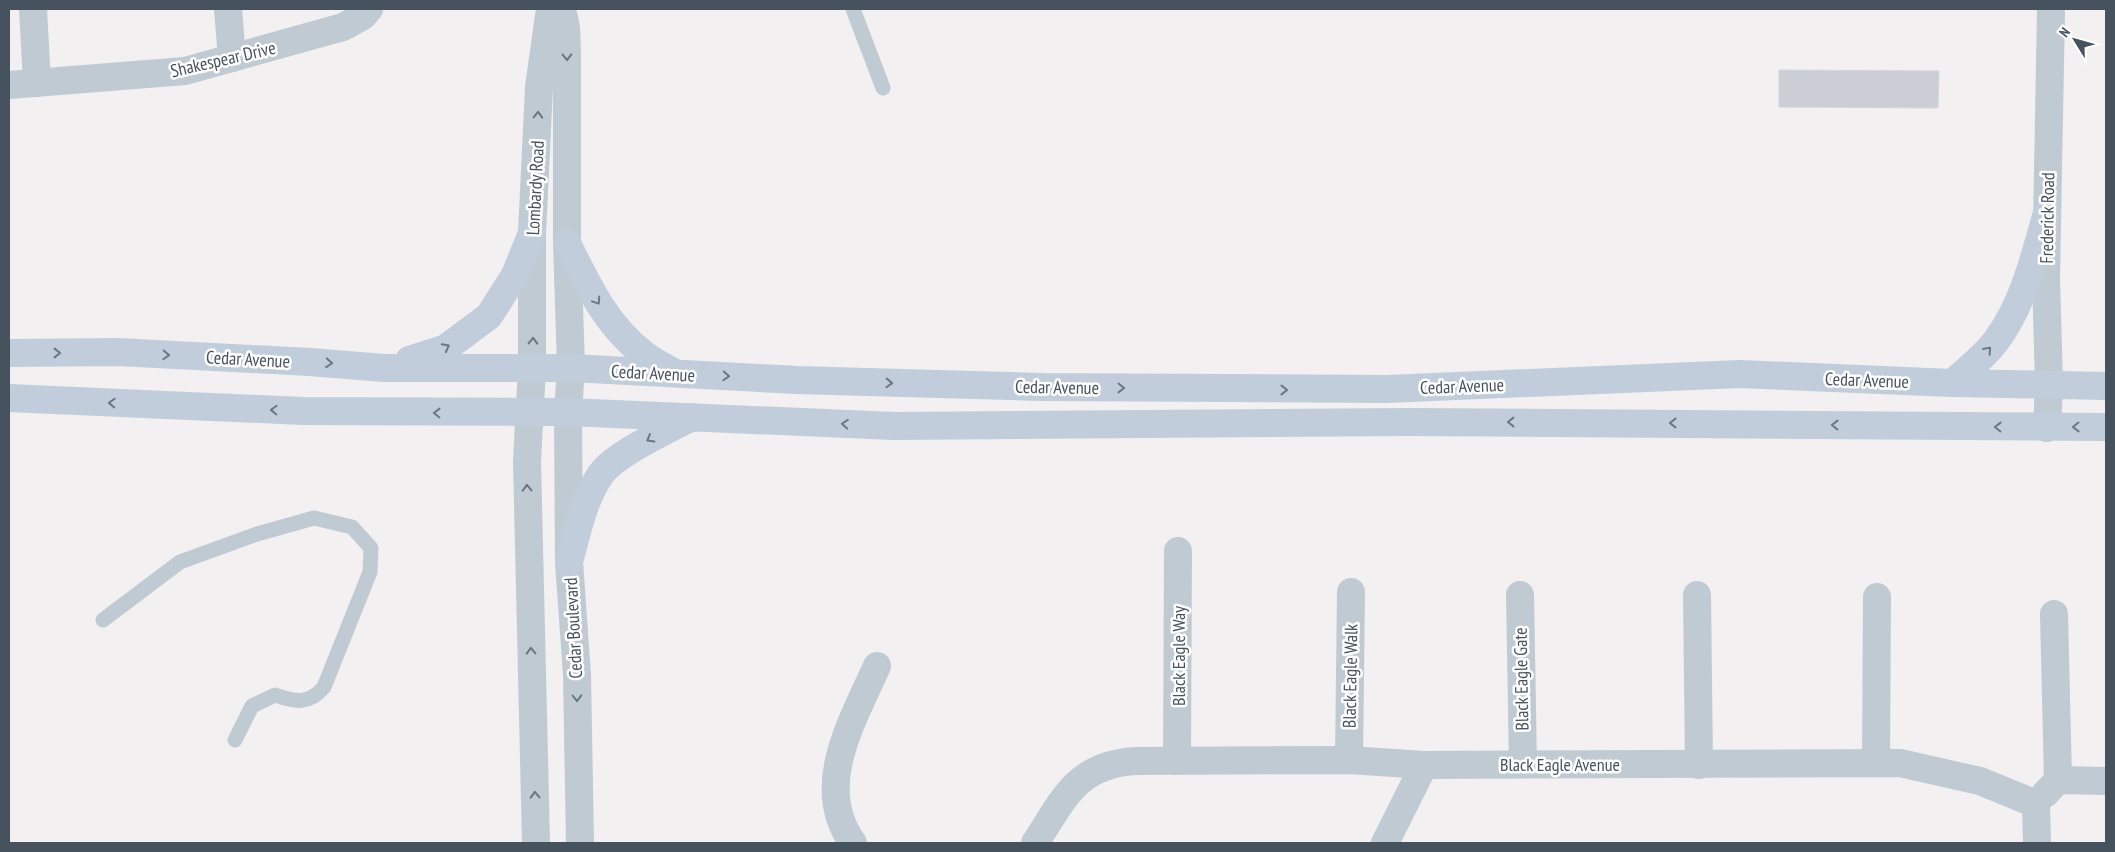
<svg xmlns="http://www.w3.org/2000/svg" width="2115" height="852" viewBox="0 0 2115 852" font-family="'PT Sans Narrow',sans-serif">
<rect width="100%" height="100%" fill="#f2f0f0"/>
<path fill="#cbcfd5" stroke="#d3d6dc" d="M1779,70l160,1 -1,37 -159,-1z"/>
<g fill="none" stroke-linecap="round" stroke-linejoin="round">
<g stroke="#bfcad3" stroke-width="15">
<path d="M853,9l30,79"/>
<path d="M103,620l77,-58 77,-28 57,-16 38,9 19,21 -1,24 -46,115c-15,18 -29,15 -49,8l-23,11 -17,34"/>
</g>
<g stroke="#bfcad3" stroke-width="28">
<path d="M33,9l4,74"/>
<path d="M228,9l4,49"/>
<path d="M562,9l4,19 1,24v191l4,125 -3,44 1,150 8,113 3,168"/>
<path d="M9,85l176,-14 158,-44 20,-11 6,-7"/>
<path d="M2047,428l2,-43 -3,-107 5,-269"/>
<path d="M1520,595l3,169"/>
<path d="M1697,595l2,170"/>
<path d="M2054,614l4,166"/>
<path d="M1349,760l2,-168"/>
<path d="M1177,761l1,-210"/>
<path d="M1876,763l1,-166"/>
<path d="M2045,794l13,-14 48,1"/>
<path d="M2036,804l1,39"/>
<path d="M536,843l-9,-382 5,-93v-135l7,-146 11,-78"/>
<path d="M853,843c-41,-56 0,-123 24,-177"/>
<path d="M1035,843c29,-44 41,-78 100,-82l214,-1 75,5 476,-2 80,18 56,23"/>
<path d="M1385,843l39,-78"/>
</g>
<g stroke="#c1cdda" stroke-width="28">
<path d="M567,243c20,41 40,84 78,112 9,7 20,12 30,18"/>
<path d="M9,353l109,-1 192,10 74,6h187l226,12 246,7 344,2 353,-15 212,9 154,3"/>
<path d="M409,360l37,-12 43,-32 26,-41 17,-42"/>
<path d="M1952,383c15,-13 32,-26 44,-42 28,-38 38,-83 51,-128"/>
<path d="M9,398l294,13 265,1 326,14 515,-4 697,5"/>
<path d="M569,562c8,-29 14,-62 32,-88 14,-20 68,-45 91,-57"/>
</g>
</g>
<defs><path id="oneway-chevron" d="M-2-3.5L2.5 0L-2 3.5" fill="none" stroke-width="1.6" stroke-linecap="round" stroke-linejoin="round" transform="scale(1.25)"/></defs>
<g stroke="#6a7782">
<use href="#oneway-chevron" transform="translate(567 57) rotate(89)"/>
<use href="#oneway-chevron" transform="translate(538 115) rotate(-88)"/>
<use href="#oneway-chevron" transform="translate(533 341) rotate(-89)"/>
<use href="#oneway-chevron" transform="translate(527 488) rotate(-91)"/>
<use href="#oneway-chevron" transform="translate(531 651) rotate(-91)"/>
<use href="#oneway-chevron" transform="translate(577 698) rotate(89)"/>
<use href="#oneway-chevron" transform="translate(535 795) rotate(-92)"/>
</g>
<g stroke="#6b7884">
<use href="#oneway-chevron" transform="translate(597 301) rotate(56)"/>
<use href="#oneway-chevron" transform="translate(446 347) rotate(-28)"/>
<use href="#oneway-chevron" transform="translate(1988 350) rotate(-49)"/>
<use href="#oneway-chevron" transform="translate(57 353)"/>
<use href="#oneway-chevron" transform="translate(166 355) rotate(3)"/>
<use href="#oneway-chevron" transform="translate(329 363) rotate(5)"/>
<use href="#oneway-chevron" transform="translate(726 376) rotate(3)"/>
<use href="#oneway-chevron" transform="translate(889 383) rotate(2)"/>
<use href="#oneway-chevron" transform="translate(1121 388) rotate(1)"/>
<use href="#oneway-chevron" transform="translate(1284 390)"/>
<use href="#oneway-chevron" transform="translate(112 403) rotate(-178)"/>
<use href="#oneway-chevron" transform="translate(274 410) rotate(-178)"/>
<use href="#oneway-chevron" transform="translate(437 413) rotate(-179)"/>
<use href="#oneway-chevron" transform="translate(1511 422) rotate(-180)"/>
<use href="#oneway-chevron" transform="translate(1673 423) rotate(-180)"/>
<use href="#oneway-chevron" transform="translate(845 424) rotate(-176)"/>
<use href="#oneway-chevron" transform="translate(1835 425) rotate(-179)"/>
<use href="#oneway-chevron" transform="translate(1998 427) rotate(-179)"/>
<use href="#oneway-chevron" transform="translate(2076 427) rotate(179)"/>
<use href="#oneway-chevron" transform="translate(650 439) rotate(150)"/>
</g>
<g text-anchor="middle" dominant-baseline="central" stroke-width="5" stroke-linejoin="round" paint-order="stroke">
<g font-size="18" fill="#46535f" stroke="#fff">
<text transform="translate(223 59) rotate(-13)">Shakespear Drive</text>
<text transform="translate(535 188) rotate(-87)">Lombardy Road</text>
<text transform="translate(2047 218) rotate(-89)">Frederick Road</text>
<text transform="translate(248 359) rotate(3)">Cedar Avenue</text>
<text transform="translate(653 373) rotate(3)">Cedar Avenue</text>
<text transform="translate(1867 380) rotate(2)">Cedar Avenue</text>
<text transform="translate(1462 386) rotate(-2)">Cedar Avenue</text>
<text transform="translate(1057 387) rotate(1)">Cedar Avenue</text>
<text transform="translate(573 628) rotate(-93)">Cedar Boulevard</text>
<text transform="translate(1178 656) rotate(-90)">Black Eagle Way</text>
<text transform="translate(1350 676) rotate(-89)">Black Eagle Walk</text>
<text transform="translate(1521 679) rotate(-91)">Black Eagle Gate</text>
<text x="1560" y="764">Black Eagle Avenue</text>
</g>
</g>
<rect width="2115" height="852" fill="none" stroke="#46535f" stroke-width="20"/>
<g transform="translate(2075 40) rotate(307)" stroke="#ffffff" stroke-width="4" paint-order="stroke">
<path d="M0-4L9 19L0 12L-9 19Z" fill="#46535f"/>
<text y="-8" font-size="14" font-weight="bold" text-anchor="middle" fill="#46535f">N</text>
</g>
</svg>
